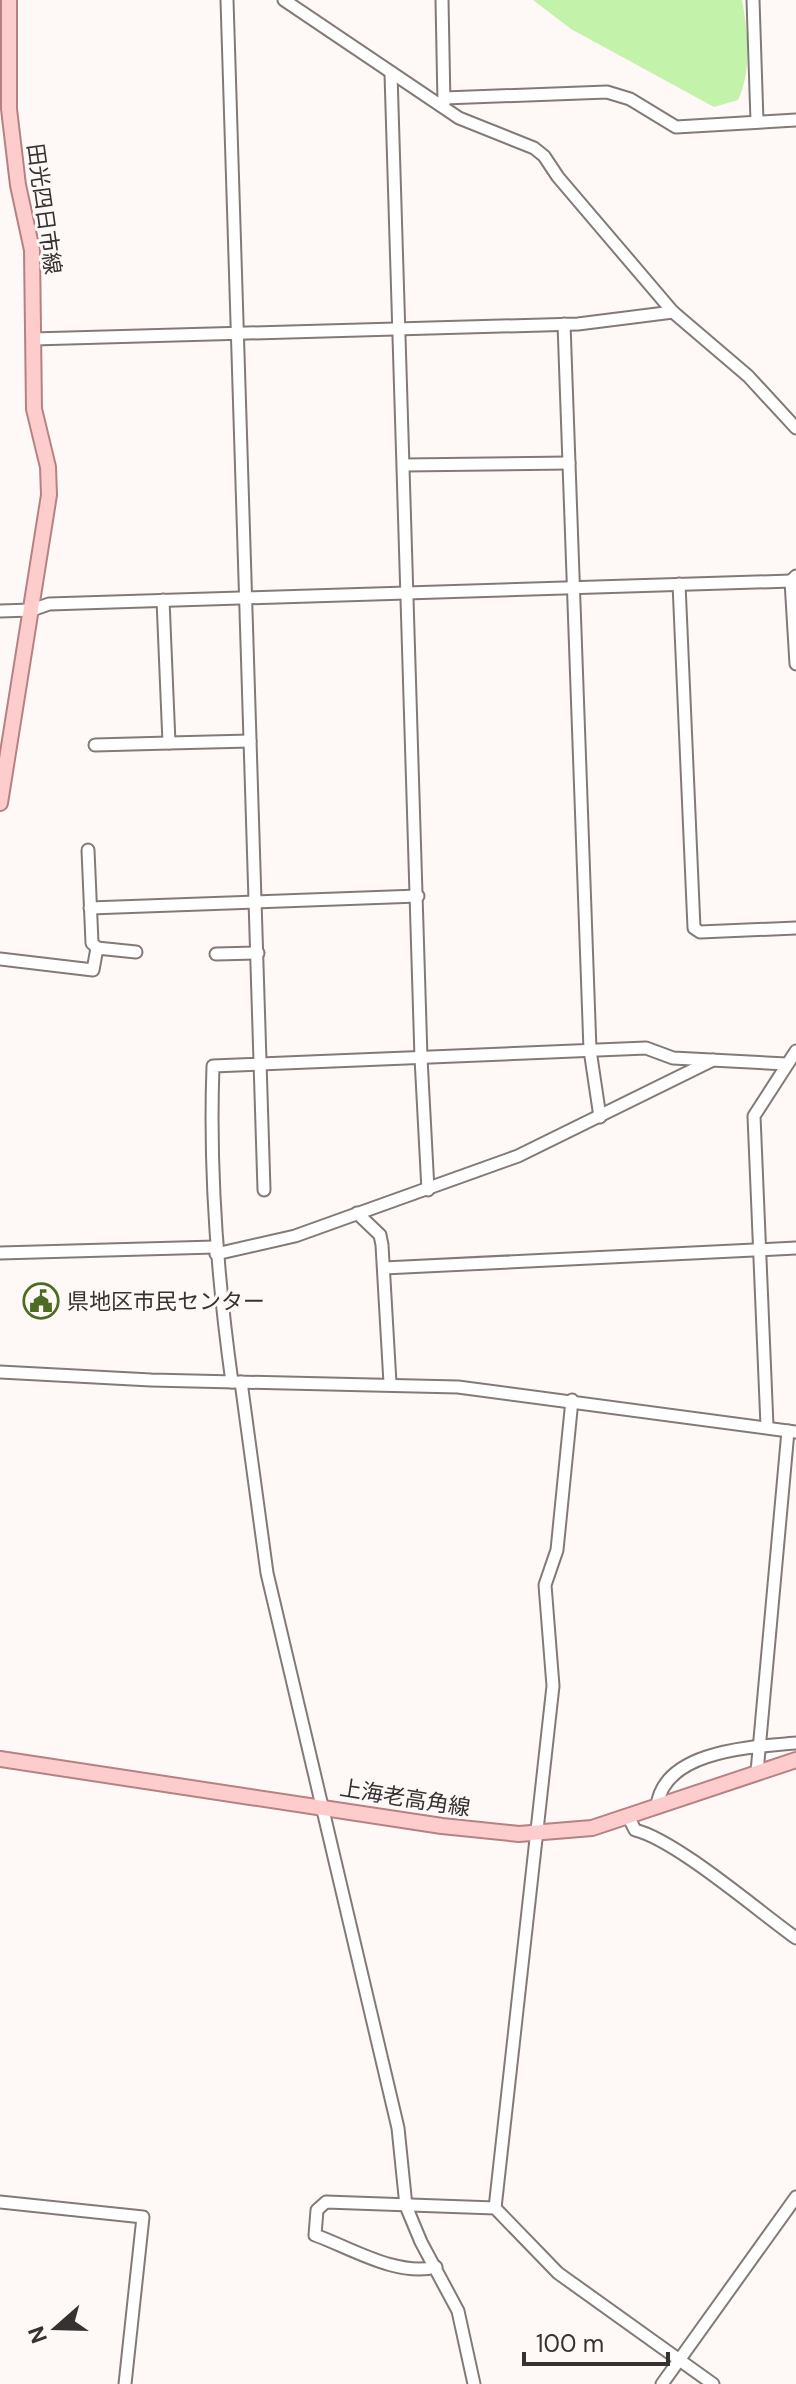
<svg xmlns="http://www.w3.org/2000/svg" width="796" height="2384" viewBox="0 0 796 2384" font-family="'DM Sans','Noto Sans JP',sans-serif">
<rect width="100%" height="100%" fill="#fef8f6"/>
<path fill="#c3f2aa" d="M533,0h209c6,32 10,70 -4,100l-24,7 -143,-78z"/>
<g fill="none" stroke-linecap="round" stroke-linejoin="round">
<defs>
<g id="minor">
<path d="M227,0l37,1190"/>
<path d="M284,0l175,118 75,30 10,8 14,21 115,135 75,64 48,52"/>
<path d="M442,0l2,103"/>
<path d="M753,0l4,121"/>
<path d="M391,74l30,984 7,132"/>
<path d="M444,98l163,-6 23,7 46,28 120,-7"/>
<path d="M564,324l26,726 10,67"/>
<path d="M33,339l545,-15 95,-12"/>
<path d="M404,465l165,-2"/>
<path d="M796,576l-5,5 5,83"/>
<path d="M679,584l15,344 6,4 96,-4"/>
<path d="M163,600l6,143 81,-2"/>
<path d="M0,611l32,-1 17,-6 742,-23"/>
<path d="M95,745l74,-2"/>
<path d="M88,850l4,93 5,5"/>
<path d="M90,908l328,-12"/>
<path d="M216,954l42,-1"/>
<path d="M0,959l93,11 4,-22 39,4"/>
<path d="M357,1213l23,22 2,10 8,138"/>
<path d="M0,1253l215,-6"/>
<path d="M216,1254l79,-18 223,-80 195,-96"/>
<path d="M384,1268l412,-20"/>
<path d="M0,1372l151,8 307,7 338,45"/>
<path d="M232,1382c-15,-107 -23,-209 -19,-316l433,-18 27,10 113,6"/>
<path d="M241,1382l26,191 131,555 8,78 15,36 37,69 16,73"/>
<path d="M767,1426l-13,-310 42,-65"/>
<path d="M757,1772l31,-341"/>
<path d="M657,1806c7,-56 95,-59 139,-63"/>
<path d="M628,1816l7,14c41,10 123,81 161,108"/>
<path d="M0,2202l143,15 -18,167"/>
<path d="M495,2208l58,-522 -8,-101 12,-35 15,-150"/>
<path d="M436,2267c-39,10 -85,-19 -121,-32l2,-25 9,-8 169,6 63,65 155,111"/>
<path d="M662,2384l134,-187"/>
</g>
<g id="major">
<path d="M0,803l49,-308 -1,-28 -14,-58 -2,-159 -14,-65 -9,-76v-109"/>
<path d="M0,1759l442,67 77,8 73,-6 204,-68"/>
</g>
</defs>
<use href="#minor" stroke="#837a77" stroke-width="15"/>
<use href="#major" stroke="#b78182" stroke-width="18"/>
<use href="#minor" stroke="#fff" stroke-width="11"/>
<use href="#major" stroke="#fdcdce" stroke-width="14"/>
</g>
<defs>
<symbol id="civic-ring" viewBox="-11 -11 22 22"><circle r="9.5" fill="#fef8f6" stroke="#4c6c21" stroke-width="1.5"/><path d="M-.6-6.5H3V-4.5H.6V-3L4-1V1h2V6H-6V1h2V-1L-.6-3ZM-1.2 2.5V6h2.4V2.5Z" fill="#4c6c21"/></symbol>
</defs>
<g fill-rule="evenodd">
<use href="#civic-ring" x="21" y="1281" width="40" height="40"/>
</g>
<g text-anchor="middle" dominant-baseline="central" stroke-width="6" stroke-linejoin="round" paint-order="stroke">
<g font-size="22" fill="#363231" stroke="#fef8f6">
<text transform="translate(44 209) rotate(82)">田光四日市線</text>
<text transform="translate(405 1798) rotate(9)">上海老高角線</text>
</g>
<g font-size="22" fill="#363231" stroke="#fef8f6" text-anchor="start">
<text x="67" y="1301">県地区市民センター</text>
</g>
</g>
<g transform="translate(56 2328) rotate(250)" stroke="#fef8f6" stroke-width="6" paint-order="stroke">
<path d="M0-6L14 30L0 20L-14 30Z" fill="#363231"/>
<text y="-12" font-size="22" font-weight="bold" text-anchor="middle" fill="#363231">N</text>
</g>
<path d="M524 2352v12h144v-12" fill="none" stroke="#363231" stroke-width="4"/>
<text x="536" y="2352" font-size="24" fill="#363231" stroke="#fef8f6" stroke-width="6" paint-order="stroke">100 m</text>
</svg>
